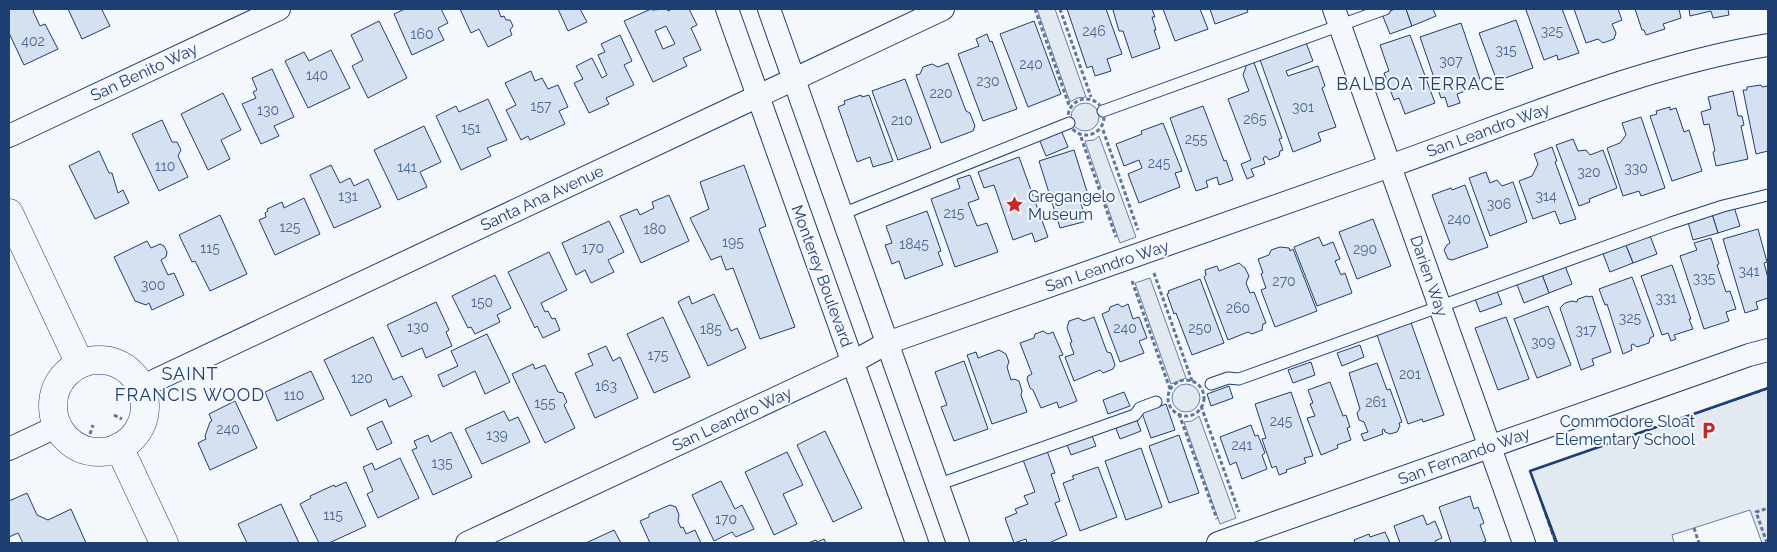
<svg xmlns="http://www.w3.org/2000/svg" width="1777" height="552" viewBox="0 0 1777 552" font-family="Raleway,sans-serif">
<rect width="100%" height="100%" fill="#f4f7fb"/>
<g fill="#e3e9f0" stroke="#687fa3">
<path d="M1037,9h18l31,88 -9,1 -7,4z"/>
<circle cx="1085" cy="117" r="14"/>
<path d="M1099,136l37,101 -16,6 -35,-102 9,-1z"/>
<path d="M1150,278l36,100 -15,6 -36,-101z"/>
<circle cx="1186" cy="398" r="14"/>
<path d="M1768,389v154h-6l-12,-33 -78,25 2,8h-119l-25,-72z"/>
<path d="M1199,416l37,102 -16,6 -36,-102 8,-1z"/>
</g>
<g fill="#d5e0f0" stroke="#1d3f73" fill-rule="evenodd">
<path d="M9,9h26l-2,2 7,15 5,-2 13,25 -34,16 -15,-32z"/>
<path d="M68,9h37l-3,1 8,16 -28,13z"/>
<path d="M405,9h36l7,14 -10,5 6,12 -32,15 -18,-41z"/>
<path d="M460,9h38l3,8 3,-1 2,4h4l3,6 -3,4 2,5 -24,12 -9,-18 -8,4z"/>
<path d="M558,9h22l7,13 -19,9z"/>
<path d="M651,9l1,1 15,-1 1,2 4,-2h17l8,16 -6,3 10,22 -18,8 4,8 -34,16 -29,-61zM666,26l9,18 -12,5 -8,-18z"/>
<path d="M1067,9h39l16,45 -15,5 4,12 -16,5 -3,-10 -5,2z"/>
<path d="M1116,9h36l3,8h-3l4,13h-2l6,18 -28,10 -9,-27h-4l-6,-21z"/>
<path d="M1163,9h37l8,20 -33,12z"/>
<path d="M1210,9h37l1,3 -33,12z"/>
<path d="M1395,9h11l6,17 -22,8 -8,-20z"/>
<path d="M1406,9h27l3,7 -24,10z"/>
<path d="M1528,9h34l17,44 -21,7 -1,-5 -13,5 -18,-50z"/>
<path d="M1574,9h44l4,11 -10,4 4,9 -2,6 -11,4 -5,-4 -12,4z"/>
<path d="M1635,9h44l2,9 -18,6 2,5 -19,6 -2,-5h-2z"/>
<path d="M1689,9h39l1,6 -16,3 -2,-7 -21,5z"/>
<path d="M1516,20l17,48 -36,13 -18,-48z"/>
<path d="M379,21l28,57 -39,20 -16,-32 11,-6 -12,-25z"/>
<path d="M1034,21l27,73 -33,13 -28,-73z"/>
<path d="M1461,23l21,62 -25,9 3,9 -12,4 -3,-10 -4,1 -21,-61z"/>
<path d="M987,34l3,8 2,-1 25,68 -34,12 -25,-67 21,-8 -3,-7z"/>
<path d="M620,35l12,26 -8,4 10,20 -28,13 3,6 -20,9 -15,-30 9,-4 -7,-13 16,-8 10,20 5,-3 -9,-20 7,-3 -4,-8z"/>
<path d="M1410,35l25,68 -30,11 -6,-16 -5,2 -10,-27 5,-2 -9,-26z"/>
<path d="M1305,40l8,21 -27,10 2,5 30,-10 7,20 -3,2 14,39 -18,6 3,8 -28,11 -34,-95z"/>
<path d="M331,50l19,38 -42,20 -23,-47 19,-9 5,9z"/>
<path d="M1253,60l29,78 -3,1 4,11 -3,1 -1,5 -10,4 -3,-4 -3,2 2,6 -14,5 3,7 -7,3 -6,-15 10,-4 -23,-61 21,-8 -6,-16 5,-14z"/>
<path d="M948,63l18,48 4,2 5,13 -2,5 -32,12 -25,-68 4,-1 3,-7 9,-3 6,3z"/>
<path d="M272,69l22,48 -20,9 5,10 -18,8 -19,-40 14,-6 -3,-6 4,-2 -5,-12z"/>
<path d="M531,71l4,10 7,-3 6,11 10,-4 10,22 -9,4 6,13 -35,16 -2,-4 -7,4 -15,-30 10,-5 -11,-22z"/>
<path d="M905,79l26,69 -33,12 -26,-69z"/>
<path d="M1761,85l1,2 6,-1v65l-12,3 -13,-64h4v-3z"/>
<path d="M1733,91l5,25h4l2,9 -3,1 7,33 -32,7 -3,-14 2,-1 -6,-27 -5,1 -3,-13 10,-3 -3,-12z"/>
<path d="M223,93l18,37 -20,10 9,19 -22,11 -27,-56z"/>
<path d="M861,95l1,2 7,-2 24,66 -20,6 -3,-10 -13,5 -19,-55 7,-3 -1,-3z"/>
<path d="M488,99l19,41 -20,8 4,8 -30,14 -25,-54 20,-10 3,6z"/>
<path d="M1203,106l21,55 2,-1 7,20 -14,5 -2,-8 -11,4 2,6 -12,4 -26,-73z"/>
<path d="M1670,107v3l6,-2 8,24 5,-2 13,41 -30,10 -22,-65 7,-2 -1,-3z"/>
<path d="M1641,117l24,71 -24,8 -2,-5 -16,5 -16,-48 13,-5 6,-8 -4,-12z"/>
<path d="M162,120l10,22h5l4,8 -3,6 10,21 -29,14 -27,-57z"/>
<path d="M1163,123l19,48 -7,2 5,14 -41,16 -11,-29 14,-6 -3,-8 -15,6 -8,-22 26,-10 -1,-3z"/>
<path d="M424,126l17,36 -21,10 7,15 -29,13 -24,-50z"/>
<path d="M1061,130l7,17 -22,9 -7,-17z"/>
<path d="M1573,139l5,12 8,-1 4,5 13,-5 14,38 -28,11 1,3 -11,4 -23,-61z"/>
<path d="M1552,147l5,14 -2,1 21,57 -16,5 -5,-13 -22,8 -14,-38 13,-5 6,-12 -4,-10z"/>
<path d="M1074,150l15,48 -9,3 7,20 -27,7 -21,-67z"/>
<path d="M99,151l10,22h3l6,20 5,-3 6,13 -34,16 -26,-53z"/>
<path d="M1019,157l29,80 -13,5 -3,-9 -19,7 -19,-55 -10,3 -6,-16z"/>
<path d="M331,165l9,18 10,-5 4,8 14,-7 13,28 -47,21 -24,-53z"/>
<path d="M744,165l22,61 -7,3 36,98 -35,12 -27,-71 -7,2 -5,-14 -10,4 -21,-42 19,-9 -9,-27z"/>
<path d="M1486,172l4,11 7,-3 5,6 11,-4 14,40 -37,14 -21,-58z"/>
<path d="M970,175l9,24 -11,4 9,23 10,-3 11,29 -43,15 -24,-68 29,-11 -3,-9z"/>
<path d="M1465,185l23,62 -36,13 -4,-1 -4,-9 3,-5 3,-2 -18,-48 19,-7 1,2z"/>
<path d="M669,195l20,46 -48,22 -21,-47 17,-7 3,6 14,-7 -2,-6z"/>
<path d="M304,198l16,36 -45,21 -16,-35 7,-3 -1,-4 3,-2 -1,-2 15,-7 2,6z"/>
<path d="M1734,207l6,19 -22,7 -6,-19z"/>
<path d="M927,211l14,40 -3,1 5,13 -38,14 -6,-18 -7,3 -7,-19 7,-2 -6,-17z"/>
<path d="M1712,214l6,19 -25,7 -5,-18z"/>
<path d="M220,215l27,59 -37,17 -15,-30 -3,1 -13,-27z"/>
<path d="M1373,219l18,47 -34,13 -18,-47z"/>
<path d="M609,221l15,31 -16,8 6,12 -23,11 -6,-13 -9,5 -14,-32z"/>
<path d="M1758,229l9,33 -3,1 4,15v20l-12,4 2,7 -13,4 -22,-74z"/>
<path d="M1649,233l8,21 -24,9 -8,-20z"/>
<path d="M1319,237l4,9 10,-4 7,17 -5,2 6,14 4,-2 7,20 -35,13 -23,-59z"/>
<path d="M1711,238l8,26 -2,1 9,27 4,-1 6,18 -10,3 3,9 -25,8 -24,-73 17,-6 -3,-7z"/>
<path d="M147,241l4,7 9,-4 4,2 3,6 -1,5 -5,3 7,15 6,-2 10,22 -32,15 -3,-7 -3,2 -11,-4 -21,-44z"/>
<path d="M1625,243l8,20 -23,9 -8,-21z"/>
<path d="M1280,247l9,1 1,3 3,-2 24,62 -42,16 -14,-37 5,-2 -5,-14 2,-1 -5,-14 11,-4 2,-5z"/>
<path d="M549,252l18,38 -26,13 4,9 3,-1 4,8 3,-1 5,12 -17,8 -6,-12 -2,2 -27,-56z"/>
<path d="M1239,263l6,5 4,8 -3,7 4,10 4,-1 12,31 -3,1 -1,6 -10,4 -4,-2 -20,8 -24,-63 2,-2 -1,-5 12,-4 2,5z"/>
<path d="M1564,263l8,21 -23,9 -8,-21z"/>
<path d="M1672,265l19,54h-2l4,10 -19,6 2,4 -5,2 -3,-8 -6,2 -21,-59z"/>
<path d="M1541,272l8,21 -25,10 -8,-21z"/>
<path d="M495,275l16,33 -14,7 3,7 -25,12 -4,-7 -3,1 -16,-32z"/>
<path d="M1632,277l22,59 -4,2 -1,5 -12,4 -4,-3 -2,1 1,5 -9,4 -16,-50 -2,1 -6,-16z"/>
<path d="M1200,279l24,64 -32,12 -16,-42 -2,1 -7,-20 2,-1 -1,-2z"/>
<path d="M1497,291l5,13 -22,8 -5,-13z"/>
<path d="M714,294l17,37 6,-3 9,20 -38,18 -30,-64 11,-6 3,8z"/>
<path d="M1587,296l2,1 3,-1 19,56 -19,7 2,6 -13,5 -21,-62 5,-5 7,-2 5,1 1,-3z"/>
<path d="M436,302l13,28 -3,2 6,14 -26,12 -4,-10 -20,9 -15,-32z"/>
<path d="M1118,304l4,3 6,-3 5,15 6,-2 8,21 -8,3 5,12 -24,9 -18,-48 7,-3 1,-4z"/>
<path d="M1548,306l23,59 -34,13 -23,-59z"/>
<path d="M663,317l27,60 -36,16 -27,-59z"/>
<path d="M1094,317l13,35 4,1 4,12 -2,4 -10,4 -3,-3 -26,11 -9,-24 9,-3 -4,-11 2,-1 -5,-14 2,-7 9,-3 6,3z"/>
<path d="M1506,317l23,62 -31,11 -23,-62z"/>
<path d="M1410,320l34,95 -21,7 -1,-3 -14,5 -32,-92z"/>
<path d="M1043,331l5,3 5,-2 10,23 -4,1 18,45 -18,7 -2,-6 -16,6 -8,-18 -3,-2 -3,-9 1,-3 4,-2 -12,-31 14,-5 1,-4z"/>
<path d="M487,334l23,48 -25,12 -10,-23 -32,16 -5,-12 20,-9 -7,-15z"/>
<path d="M373,337l20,43 9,-4 10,20 -23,11 -3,-8 -35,17 -27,-56z"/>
<path d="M1360,345l4,12 -22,9 -5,-13z"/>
<path d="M606,346l7,15 7,-4 18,41 -43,20 -20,-45 18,-8 -5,-11z"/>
<path d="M999,350l7,4 3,8 -2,5 4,13 3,-1 5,2 3,10 -1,4 6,17 -35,12 -25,-69 9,-3 2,6z"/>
<path d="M964,361l24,68 -34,12 -13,-34 6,-2 -12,-33z"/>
<path d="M1311,362l4,13 -22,8 -5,-13z"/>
<path d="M1377,363l10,27 3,-1 12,33 -3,1 1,3 -3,6 -7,2 -5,-2 -1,-3 -2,1 1,4 -19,7 -3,-7 7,-2 -4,-10 -5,-2 -2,-7 3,-4 -11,-36z"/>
<path d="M533,364l2,5 10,-4 13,27 5,1 4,9 -3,3 11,23 -30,15 -33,-69z"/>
<path d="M311,371l13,28 -47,22 -12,-29z"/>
<path d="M1330,382l13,34 3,-1 4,12 -3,1 4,12 -14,5 1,3 -17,7 -14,-37 8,-2 -5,-12 3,-1 -5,-13z"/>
<path d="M1229,386l4,12 -22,8 -4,-12z"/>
<path d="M1124,392l6,14 -22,8 -5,-14z"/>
<path d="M1291,392l22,64 -9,2 2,5 -20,7 1,2 -8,3 -3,-9 -4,2 -10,-29 4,-1 -11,-34z"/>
<path d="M235,401l22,47 -47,22 -12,-27 8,-4 -1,-3 5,-14 2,-1 -3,-7z"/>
<path d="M1166,404l9,26 -24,8 -9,-25z"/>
<path d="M504,411l5,10 9,-4 12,25 -48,22 -17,-35z"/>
<path d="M1136,418l5,13 -21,8 -5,-13z"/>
<path d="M382,421l10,22 -15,7 -10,-22z"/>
<path d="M1251,425l4,11 3,-1 7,18 -3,2 5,14 -25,10 -6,-17 -6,3 -10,-28z"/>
<path d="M825,431l37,77 -29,14 -36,-77z"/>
<path d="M451,432l21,45 -39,18 -21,-45 5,-2 -3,-7 14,-6 3,7z"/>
<path d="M1091,433l5,13 -25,9 -5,-13z"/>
<path d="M1179,435l20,58 -30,10 -20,-57z"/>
<path d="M1046,448l9,25 -4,1 9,27 -5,2 12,32 -16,7v1h-24l-1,-4 -12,4 -9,-25 12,-5 -2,-4 13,-5 -4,-8 11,-4 -13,-35z"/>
<path d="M1141,448l21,59 -36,13 -21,-59z"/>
<path d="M787,452l16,33 -20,9 14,30 -23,11 -29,-63z"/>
<path d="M400,458l19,40 -41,20 -11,-24 6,-3 -10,-24 9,-4 3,7z"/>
<path d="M1098,467l19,50 -37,14 -17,-48 11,-4 -2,-3z"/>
<path d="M721,481l14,28 7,-4 12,24 -18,8 -4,-5 -18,9 -22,-46z"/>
<path d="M346,482l20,44 -37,17h-10l-19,-39 11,-6 -1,-2 24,-11 1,2z"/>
<path d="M27,493l10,22 11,5 23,-11 15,34h-63l-5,-10 -9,4v-36z"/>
<path d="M1470,496l4,13 4,-2 6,16 -4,2 6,16 -5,2h-30l-12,-36z"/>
<path d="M281,504l18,39h-52l-9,-19z"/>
<path d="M670,505l6,2 3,8 -1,6 3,7 2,-1 3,7 9,-4 6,13h-51l-10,-22 9,-4v-3z"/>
<path d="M1423,515l4,10 8,-4 7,17 -7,3 1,2h-36l-6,-17z"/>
<path d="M614,530l7,13h-35z"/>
<path d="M1385,532l5,11h-35l-1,-3 15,-6 1,3z"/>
<path d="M824,539l2,4h-18l8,-3 1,2z"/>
</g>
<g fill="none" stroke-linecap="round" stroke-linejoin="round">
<defs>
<g id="service">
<path d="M1103,111l282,-102"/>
<path d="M842,214l227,-91"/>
<path d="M1211,384l17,-6 11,1 432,-156 52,-17 45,-11"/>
<path d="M937,485l198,-70 5,-7 16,-6"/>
</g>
<g id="minor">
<path d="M727,9l190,534"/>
<path d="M769,9l189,534"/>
<path d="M1334,9l190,534"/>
<path d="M9,136l270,-127"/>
<path d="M141,387l802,-378"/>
<path d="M9,449l49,-23"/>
<path d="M467,543l386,-181 34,-19c168,-59 336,-117 503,-177 124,-44 249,-99 378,-121"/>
<path d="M1218,543l531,-188 19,-5"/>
</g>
<g id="secondary">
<path d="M9,213l71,151"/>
<circle cx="99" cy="406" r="46"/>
<path d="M119,447l45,96"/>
</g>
</defs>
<use href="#service" stroke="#1d3f73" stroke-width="13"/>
<use href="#minor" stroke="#1d3f73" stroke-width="24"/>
<use href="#secondary" stroke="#1d3f73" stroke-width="29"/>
<g stroke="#5e769c" stroke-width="3" stroke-dasharray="4 2.5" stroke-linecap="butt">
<path d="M1035,9l34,96"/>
<path d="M1060,9l31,88"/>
<circle cx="1086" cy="117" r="18"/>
<path d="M1103,130l35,100"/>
<path d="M1081,137l35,100"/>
<path d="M1154,273l38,108"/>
<path d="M1132,281l38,108"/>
<circle cx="1186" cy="398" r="18"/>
<path d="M1201,406l38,106"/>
<path d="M1179,414l38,105"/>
<path d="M114,415l8,4"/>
<path d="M90,434l3,-9"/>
<path d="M1694,528l5,15"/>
<path d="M1767,543l-11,-31 12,-4"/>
</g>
<use href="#service" stroke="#f4f7fb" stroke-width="11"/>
<use href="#minor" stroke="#f4f7fb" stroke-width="22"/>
<use href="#secondary" stroke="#f4f7fb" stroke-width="28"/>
<path stroke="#1d3f73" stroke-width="1" stroke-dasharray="6 2.5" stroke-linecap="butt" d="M1555,543l-25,-72 238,-82"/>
<path stroke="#1d3f73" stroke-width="2.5" d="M1557,543l-27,-72 238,-83"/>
</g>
<defs>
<symbol id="sight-bare" viewBox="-9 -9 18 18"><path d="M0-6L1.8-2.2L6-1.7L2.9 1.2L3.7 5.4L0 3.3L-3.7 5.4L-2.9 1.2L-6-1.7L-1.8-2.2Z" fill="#c62828" stroke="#f4f7fb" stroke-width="2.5" paint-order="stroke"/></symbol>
<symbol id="parking-bare" viewBox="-9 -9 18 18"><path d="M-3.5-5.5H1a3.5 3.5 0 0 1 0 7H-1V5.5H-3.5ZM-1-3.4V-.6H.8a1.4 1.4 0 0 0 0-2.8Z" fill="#c62828" stroke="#f4f7fb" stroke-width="2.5" paint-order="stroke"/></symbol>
</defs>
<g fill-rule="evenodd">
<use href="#sight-bare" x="1002" y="192" width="25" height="25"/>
<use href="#parking-bare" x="1696" y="418" width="25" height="25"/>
</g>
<g text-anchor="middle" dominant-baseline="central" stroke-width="4" stroke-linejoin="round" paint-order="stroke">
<g font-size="14" fill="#4b6792">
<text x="1094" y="31">246</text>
<text x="1552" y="31">325</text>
<text x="422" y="34">160</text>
<text x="33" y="41">402</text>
<text x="1506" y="50">315</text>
<text x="1451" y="61">307</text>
<text x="1031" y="64">240</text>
<text x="317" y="75">140</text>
<text x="988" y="81">230</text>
<text x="941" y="93">220</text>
<text x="541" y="106">157</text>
<text x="1303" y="107">301</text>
<text x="268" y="110">130</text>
<text x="1255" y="119">265</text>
<text x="902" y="120">210</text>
<text x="471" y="128">151</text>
<text x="1196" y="139">255</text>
<text x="1159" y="163">245</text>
<text x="165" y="166">110</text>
<text x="407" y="167">141</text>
<text x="1636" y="168">330</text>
<text x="1589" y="172">320</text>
<text x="348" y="196">131</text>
<text x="1546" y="196">314</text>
<text x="1499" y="204">306</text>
<text x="954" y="213">215</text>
<text x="1459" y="219">240</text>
<text x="290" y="227">125</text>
<text x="655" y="229">180</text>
<text x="733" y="242">195</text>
<text x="914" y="244">1845</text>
<text x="210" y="248">115</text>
<text x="593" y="248">170</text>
<text x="1365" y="249">290</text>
<text x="1749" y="271">341</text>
<text x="1704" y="278">335</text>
<text x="1284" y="281">270</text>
<text x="153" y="285">300</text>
<text x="1666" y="298">331</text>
<text x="482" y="302">150</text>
<text x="1238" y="308">260</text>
<text x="1630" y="318">325</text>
<text x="418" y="327">130</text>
<text x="1125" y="328">240</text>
<text x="1200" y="328">250</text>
<text x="711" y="329">185</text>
<text x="1586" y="330">317</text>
<text x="1543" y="342">309</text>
<text x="658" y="355">175</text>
<text x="1410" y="374">201</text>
<text x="362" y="378">120</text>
<text x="606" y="386">163</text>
<text x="294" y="395">110</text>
<text x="1376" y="402">261</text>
<text x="545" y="403">155</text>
<text x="1281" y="421">245</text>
<text x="228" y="429">240</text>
<text x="497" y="435">139</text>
<text x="1242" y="445">241</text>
<text x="442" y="463">135</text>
<text x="333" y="515">115</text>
<text x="726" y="519">170</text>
</g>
<g font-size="16" fill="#1d3f73" stroke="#f4f7fb">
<text transform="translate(144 72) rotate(-25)">San Benito Way</text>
<text transform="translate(1488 130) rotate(-20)">San Leandro Way</text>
<text transform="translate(542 198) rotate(-25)">Santa Ana Avenue</text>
<text transform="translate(1107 266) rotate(-19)">San Leandro Way</text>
<text transform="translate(822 276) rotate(70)">Monterey Boulevard</text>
<text transform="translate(1429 276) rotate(71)">Darien Way</text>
<text transform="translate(732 419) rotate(-25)">San Leandro Way</text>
<text transform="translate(1464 456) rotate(-20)">San Fernando Way</text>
</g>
<g font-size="16" fill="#1d3f73" stroke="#f4f7fb" text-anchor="start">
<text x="1028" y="196">Gregangelo<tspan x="1028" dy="18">Museum</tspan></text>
<text x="1695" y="421" text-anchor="end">Commodore Sloat<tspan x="1695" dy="18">Elementary School</tspan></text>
</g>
<g font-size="18" letter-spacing="1" fill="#1d3f73" stroke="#f4f7fb">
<text x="1421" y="83">BALBOA TERRACE</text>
<text x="190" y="373">SAINT<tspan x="190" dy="21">FRANCIS WOOD</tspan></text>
</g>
</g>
<rect width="1777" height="552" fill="none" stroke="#1d3f73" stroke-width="20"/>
</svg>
